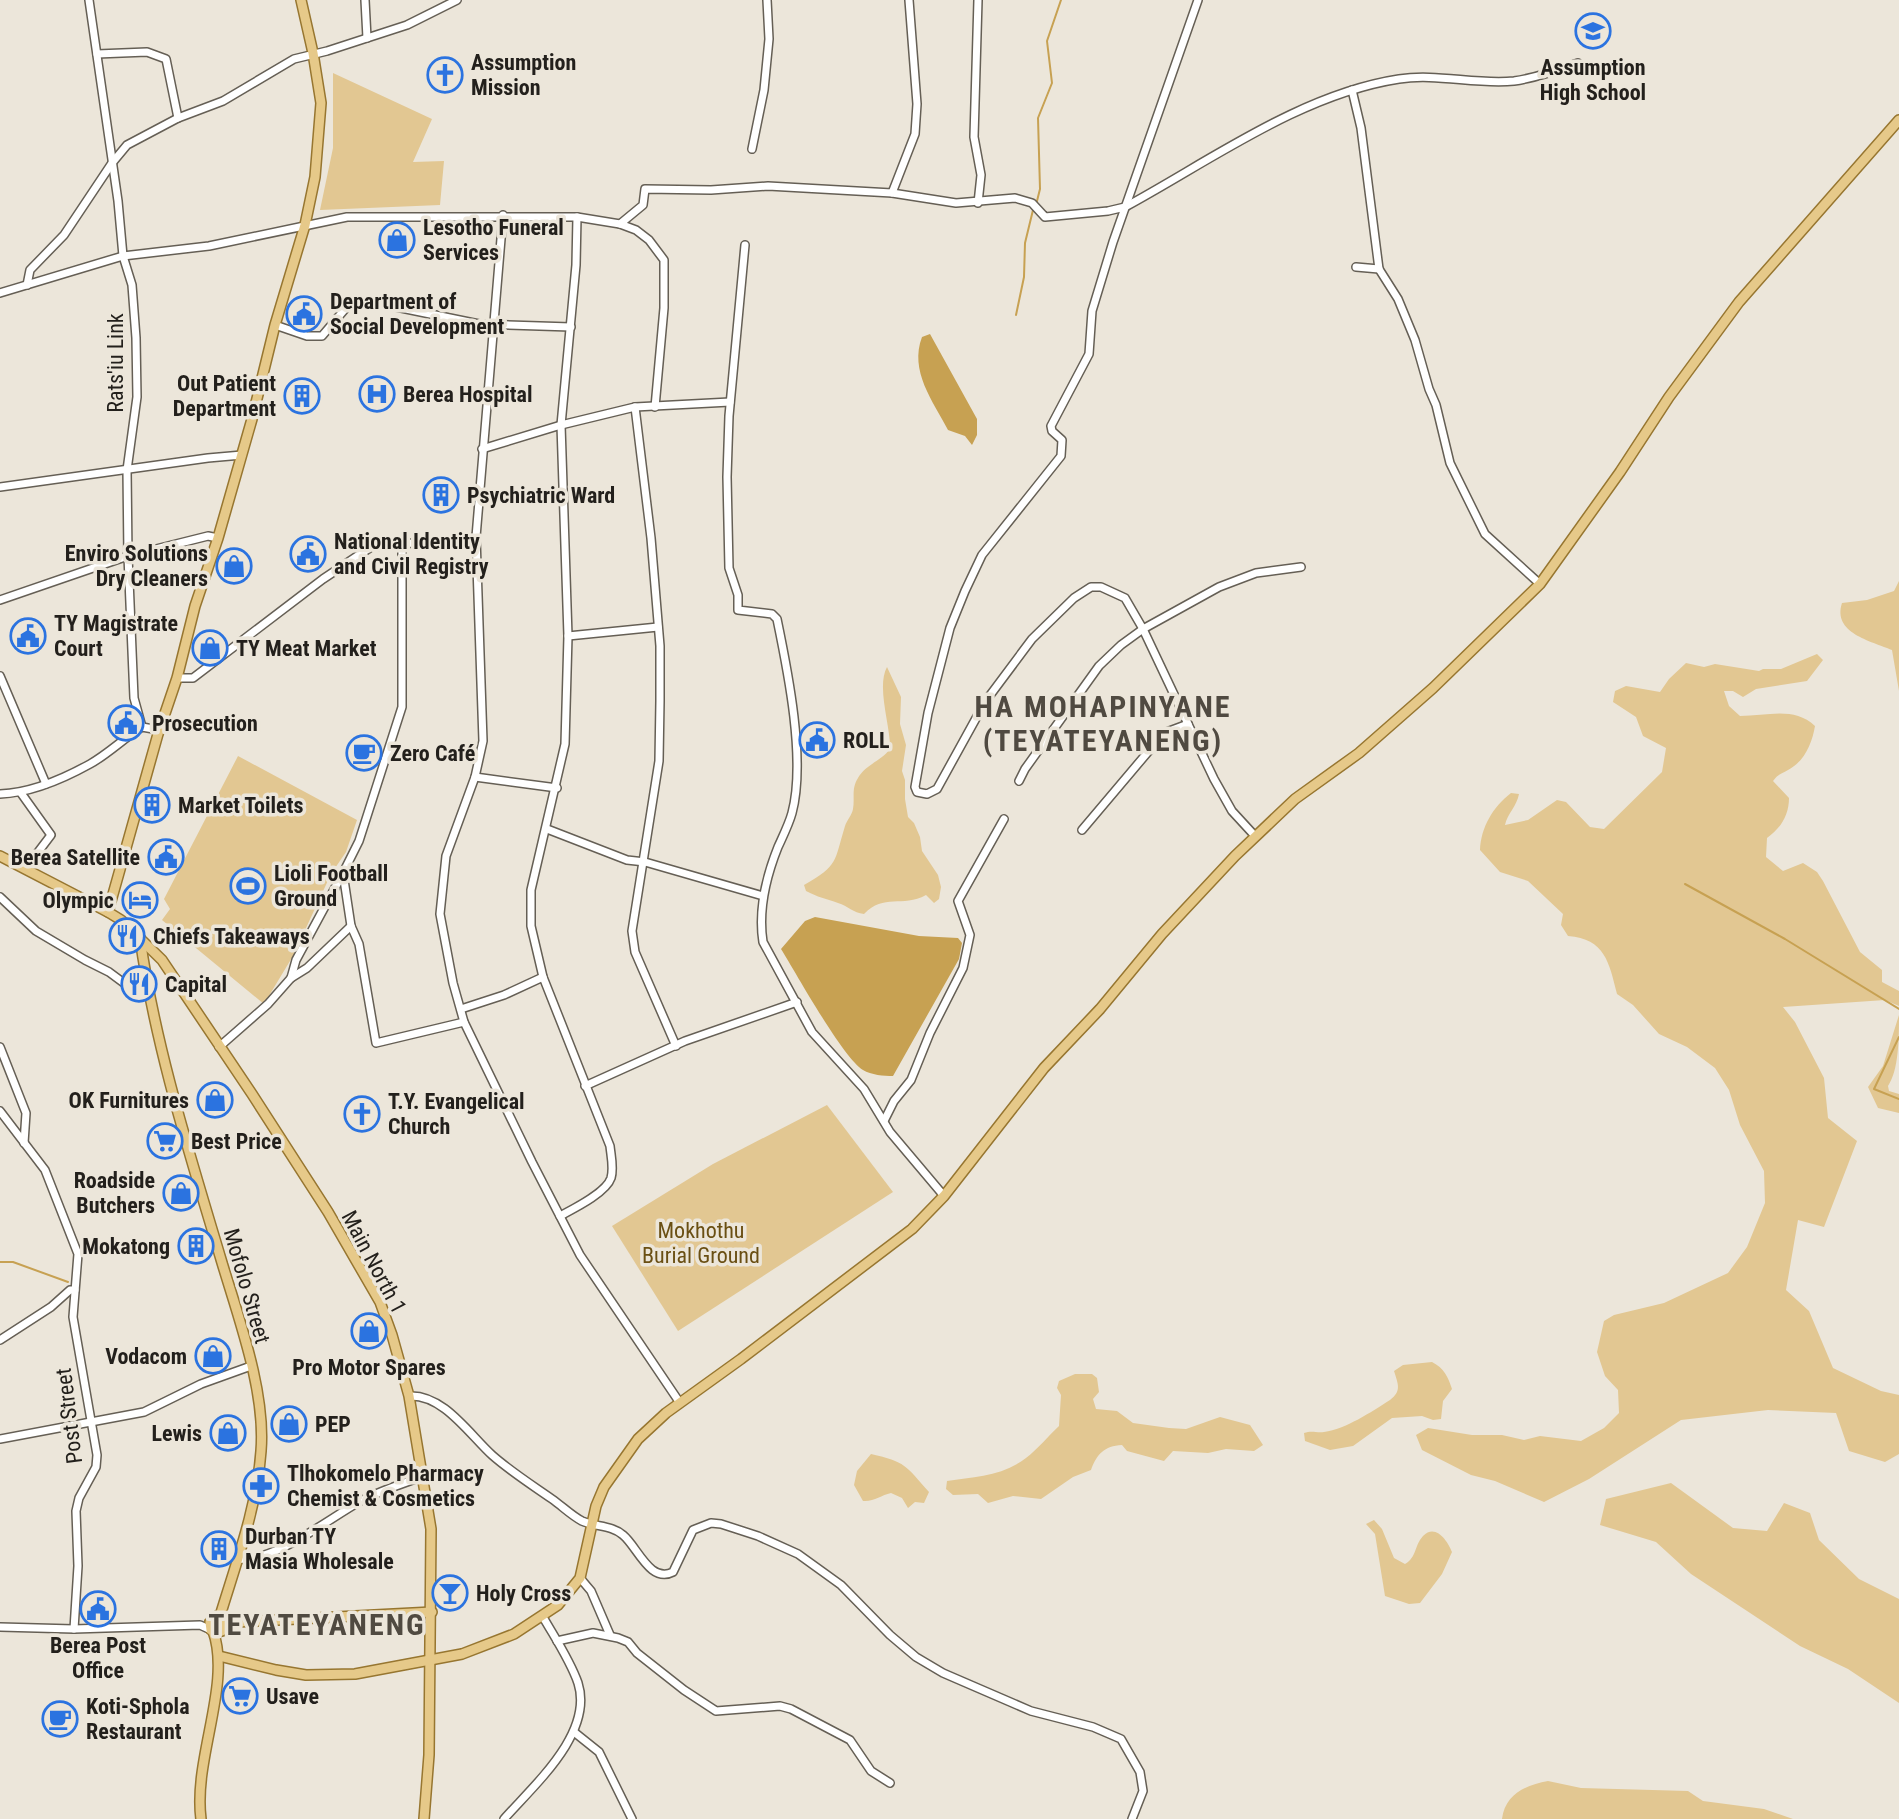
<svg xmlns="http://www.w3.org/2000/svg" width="1899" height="1819" viewBox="0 0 1899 1819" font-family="'Roboto Condensed',sans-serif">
<rect width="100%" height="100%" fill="#ece6da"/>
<g fill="#e2c792">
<path d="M333,73l99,46 -19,43 31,-1 -4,44 -120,5 13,-62z"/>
<path d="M1899,581v110l-7,-41c-21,-9 -60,-17 -50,-47l25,-3 27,-9z"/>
<path d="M1817,654l6,6 -16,21 -51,8 -13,8 -10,-6h-9l5,15 11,10c27,0 54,-10 75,10 -3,17 -10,35 -27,44 -7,4 -10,4 -15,11l16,17c0,17 -8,30 -22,40l-1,19 17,14 20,-8 14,9 6,9 37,71 22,18v12l17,9v15l-14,-6 -102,7 12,15 29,56 4,40 29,23 -33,86 -26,-7 -12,70 23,21 24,57 48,23 18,4v59l-14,8 -36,-11 -13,-38 -68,-3 -87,10 -92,59 -45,23 -49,-21 -24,-6 -49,-25 -6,-15 12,-7 44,7h30l22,5 16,-4 41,5 23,-13 15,-15 -1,-23 -13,-14 -8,-24 7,-31 10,-6 50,-12 64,-30 19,-26 18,-44 -1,-32 -24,-46 -11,-35 -14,-22 -28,-21 -28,-13 -26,-29 -16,-11c-8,-32 -12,-55 -49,-58l-7,-11 2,-11 -35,-33 -28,-9 -20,-22c1,-23 13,-43 31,-57l8,1c-2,12 -12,20 -14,31l23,-5 29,-20 9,2 24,25 14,2 58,-57 4,-24 -23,-12 -7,-19 -23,-15 2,-11 11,-5 34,6 9,-13 17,-16 18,4 11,-3 44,7 4,-2h18z"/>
<path d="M887,667l14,30 -1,27 6,21 -4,26 3,9v19l3,18 6,6 6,14 2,14 16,24 3,12 -2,12 -5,4 -8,-8c-24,13 -42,-2 -62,19 -11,-1 -16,-8 -26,-11 -11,-4 -21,-6 -32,-12l-2,-6c35,-20 30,-23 41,-59 2,-6 7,-11 8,-17 2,-11 -2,-20 5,-31 7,-13 23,-17 32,-29 1,-22 -14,-62 -3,-82z"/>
<path d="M238,756l119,64 -11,32 -15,22 -38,82 -29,48 -102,-84 8,-11 -6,-10z"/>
<path d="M1899,1015c0,22 0,55 -11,71l1,5 10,3v19l-21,-5 -10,-21 15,-21z"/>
<path d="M827,1105l66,87 -215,139 -66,-105 101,-62z"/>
<path d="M1432,1362c12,6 16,15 20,27l-9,12 -2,18 -8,1 -11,-4 -30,2 -39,28 -23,4 -25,-9 -1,-8c8,-3 12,0 20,-1 22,-3 47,-20 66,-32 12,-9 8,-16 4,-29l9,-6z"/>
<path d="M1075,1374h17l5,4 2,14 -6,7 3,10 21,2 16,12 36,5 17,1 34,-12 30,8 13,20 -9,6 -28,-2 -18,4 -35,-2 -9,10 -37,-10 -5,-6c-18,1 -25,9 -31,25l-18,7 -32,22 -28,-3 -25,7 -10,-9 -25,1 -7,-6 1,-8c27,-4 56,-5 79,-23 12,-9 22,-22 33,-32l2,-31 -4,-7 2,-7z"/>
<path d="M871,1454c35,8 34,11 58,38l-5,11 -9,-1 -7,6 -6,-10 -11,-5c-10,2 -17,9 -28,8l-9,-16 3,-14z"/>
<path d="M1671,1483l62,45 34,3 17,-28 26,10 9,27 40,39 40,20v104l-51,-34 -48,-23 -109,-72 -35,-32 -56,-17 6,-26z"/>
<path d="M1374,1520l8,9 12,29 11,6c12,-7 9,-18 18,-28 13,-13 25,6 29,16l-10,22 -22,29 -11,1 -24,-8 -10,-62 -9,-10z"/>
<path d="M1548,1781l33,7 107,3 15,10 61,8 29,10h-291c3,-25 24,-34 46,-38z"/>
</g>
<g fill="#c7a152">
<path d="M930,334l47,85v16l-5,10 -7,-9 -17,-6c-15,-29 -39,-59 -26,-93z"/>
<path d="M815,917l104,19 39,2 4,5 -3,16 -66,117c-9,0 -22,-1 -30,-6 -20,-12 -67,-97 -82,-121l24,-28z"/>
</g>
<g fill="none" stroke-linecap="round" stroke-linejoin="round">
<g stroke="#c7a152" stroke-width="2">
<path d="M1036,205l4,-16 -2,-71 14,-35 -5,-42 14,-41"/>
<path d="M1016,315l8,-38 1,-34 8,-33"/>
<path d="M1685,884l100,55 114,70"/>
<path d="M1899,1037l-25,52 25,10"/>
<path d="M0,1262h13l55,20"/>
</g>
<defs>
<g id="minor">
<path d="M89,0l29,201 5,55 9,29 4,53 1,59 -10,73 1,86 6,142 8,29"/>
<path d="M365,0l2,38"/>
<path d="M1198,0l-85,242 -21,69 -3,43 -38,72 1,5 10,9 -1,16 -79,99 -17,36 -15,37 -22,85 -13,74 2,5 10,2 10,-5 48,-87 47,-63 42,-41 17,-11h10l24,11 18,31 71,150 18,32 23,25"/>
<path d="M97,54l50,-2 19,7 12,59"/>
<path d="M1352,90l9,38 18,141 19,30 17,41 14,49 7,16 14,58 35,71 55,50"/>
<path d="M752,149l12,-59 5,-51 -2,-39"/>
<path d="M892,193l64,10 59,-5 17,5 13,14 63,-6 17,-4c85,-46 176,-113 274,-128 38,-6 77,6 115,2 22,-3 44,-11 64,-18"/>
<path d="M978,203l3,-28 -7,-38 4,-137"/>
<path d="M503,215l-27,322 7,204 -8,36 -29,79 -6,58 13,69 11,39 68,140 48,93 100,148"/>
<path d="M620,224l23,-19 2,-16 66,1 57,-4 124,7 23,-59 2,-30 -8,-104"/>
<path d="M745,245l-16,171 -2,61 2,91 9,27v15l34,4 5,5c11,53 29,142 15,194 -3,11 -9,23 -14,34 -12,30 -20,63 -15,95l49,90 52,57 26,43 54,64"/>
<path d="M1356,267l23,2"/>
<path d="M27,285l3,-15 34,-35 48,-72 15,-18 51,-27 45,-17 71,-42 33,-8 80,-26 50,-25"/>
<path d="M0,293l123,-37 86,-10 138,-29h230l43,7 16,6 13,10 15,20v48l-9,99"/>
<path d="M275,325l32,11h15l29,-34 16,-1 112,23 92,3"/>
<path d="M635,407l16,131 9,108v55l-1,60 -27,170 3,21 41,94"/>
<path d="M482,449l79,-24 74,-18 95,-5"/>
<path d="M0,487l208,-29 34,-3"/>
<path d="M402,542v165l-43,134 -16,32 8,53 8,18 17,99 88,-21"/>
<path d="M0,600l128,-44 80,-20 10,2"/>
<path d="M568,636l90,-9"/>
<path d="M0,676l46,108"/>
<path d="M177,678h16l130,-99 48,-32 105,-10"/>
<path d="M475,777l82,11"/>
<path d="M1019,781l6,-12 74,-103 22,-21 22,-16 76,-42 37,-14 45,-6"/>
<path d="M21,793l30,42 -25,33"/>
<path d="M0,794c31,-1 63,-15 90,-30 18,-10 34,-26 52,-37l17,3"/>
<path d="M547,829l80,31 18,2 118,34"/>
<path d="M1082,830l82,-97 24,-9"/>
<path d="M0,897l36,34 49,29 24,12 31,23 8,-5"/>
<path d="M291,978l16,-10 44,-42"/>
<path d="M461,1009l43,-14 39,-18"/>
<path d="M0,1047l26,66 -2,30"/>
<path d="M219,1047l49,-43 23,-26 5,-18 47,-87"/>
<path d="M585,1086l100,-45 112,-39"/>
<path d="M0,1111l45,59 33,84 -5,63 24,138 -1,12 -17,31 -3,13 2,55 -4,63"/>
<path d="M884,1121l10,-20 17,-21 19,-47 33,-65 7,-33 -12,-34 46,-82"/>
<path d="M560,1216c13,-7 46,-23 51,-38 3,-10 0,-22 -1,-32l-67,-169 -12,-51v-36l34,-146 3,-108 -7,-211 15,-160 1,-48"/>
<path d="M0,1340l51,-33 19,-17h5"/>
<path d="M409,1396c34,-2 60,38 83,59 18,16 40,30 60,44 10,7 20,17 30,22 13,6 30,4 41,14 14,11 27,49 50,37l20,-42 18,-7 10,1 37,12 40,18 43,31 49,50 26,22 27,16 88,38 62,16 28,12 19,33 3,19 -11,28"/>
<path d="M0,1439l144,-27 57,-28 50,-18"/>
<path d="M237,1559c36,4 90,-39 122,-57 20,-11 44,-18 64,-26"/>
<path d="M580,1578l11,13 19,44"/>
<path d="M0,1627l74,2 126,-4 11,5"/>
<path d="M557,1641l36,-8 25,5 10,4 9,11 47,37 32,21 64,-5 11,3 59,31 21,31 19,12"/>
<path d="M574,1732l25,20 33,67"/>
<path d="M504,1819c30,-34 90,-86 74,-136 -8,-23 -23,-45 -35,-66"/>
</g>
<g id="major">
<path d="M0,856l108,56 13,8 41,40 90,134 76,118 52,90 12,33 17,61 22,133 -2,226 -5,64"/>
<path d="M108,912l50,-178 19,-56 18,-72 23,-68 34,-119 23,-94 30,-100 10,-48 6,-74 -8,-50 -12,-53"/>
<path d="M140,938c15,107 49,214 80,318 17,58 46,134 41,195 -4,56 -25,112 -41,165"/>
<path d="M224,1619l2,7 -4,5 -7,1 -4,-2 -1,-8 7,-6 21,6 194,-10"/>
<path d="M219,1656l57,14 30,5 49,-1 107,-20 52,-20 44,-29 22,-27 16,-72 8,-19 34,-48 28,-26 75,-54 171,-130 32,-33 100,-128 56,-59 62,-75 73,-78 60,-57 64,-46 74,-65 107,-104 80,-112 49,-75 70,-95 160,-182"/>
<path d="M201,1819c-8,-60 31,-135 12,-188"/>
</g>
</defs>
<use href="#minor" stroke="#655f55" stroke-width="10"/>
<use href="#major" stroke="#977630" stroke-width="12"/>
<use href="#minor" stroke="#fff" stroke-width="7"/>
<use href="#major" stroke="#e6c989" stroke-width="9"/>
</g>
<defs>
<symbol id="school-ring" viewBox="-11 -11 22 22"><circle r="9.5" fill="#ece6da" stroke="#2b73e0" stroke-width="1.5"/><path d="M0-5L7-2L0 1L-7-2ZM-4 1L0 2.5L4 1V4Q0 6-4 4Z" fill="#2b73e0"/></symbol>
<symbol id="church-ring" viewBox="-11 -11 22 22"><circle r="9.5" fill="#ece6da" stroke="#2b73e0" stroke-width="1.5"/><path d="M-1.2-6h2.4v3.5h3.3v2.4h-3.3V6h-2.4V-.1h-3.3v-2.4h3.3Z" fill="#2b73e0"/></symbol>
<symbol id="shop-ring" viewBox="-11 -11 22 22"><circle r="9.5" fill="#ece6da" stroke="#2b73e0" stroke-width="1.5"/><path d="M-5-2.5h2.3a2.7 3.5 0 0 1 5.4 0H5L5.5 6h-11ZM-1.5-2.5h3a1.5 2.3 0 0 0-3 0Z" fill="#2b73e0"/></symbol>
<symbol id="civic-ring" viewBox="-11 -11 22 22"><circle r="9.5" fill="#ece6da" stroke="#2b73e0" stroke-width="1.5"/><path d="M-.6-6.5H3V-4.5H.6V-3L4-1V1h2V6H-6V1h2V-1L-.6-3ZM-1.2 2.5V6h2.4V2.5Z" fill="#2b73e0"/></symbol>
<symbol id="hospital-ring" viewBox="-11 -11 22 22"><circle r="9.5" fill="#ece6da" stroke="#2b73e0" stroke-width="1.5"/><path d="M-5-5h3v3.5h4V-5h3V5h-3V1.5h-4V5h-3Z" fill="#2b73e0"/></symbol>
<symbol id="building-ring" viewBox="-11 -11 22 22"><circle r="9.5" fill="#ece6da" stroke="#2b73e0" stroke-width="1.5"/><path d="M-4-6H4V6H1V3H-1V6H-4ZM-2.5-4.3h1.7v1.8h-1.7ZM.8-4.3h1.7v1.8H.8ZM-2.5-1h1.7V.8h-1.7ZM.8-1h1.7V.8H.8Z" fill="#2b73e0"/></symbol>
<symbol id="cafe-ring" viewBox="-11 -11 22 22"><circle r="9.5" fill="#ece6da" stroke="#2b73e0" stroke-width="1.5"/><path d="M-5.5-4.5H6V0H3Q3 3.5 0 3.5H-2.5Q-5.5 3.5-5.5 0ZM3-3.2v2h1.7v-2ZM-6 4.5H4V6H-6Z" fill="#2b73e0"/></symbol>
<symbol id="stadium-ring" viewBox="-11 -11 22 22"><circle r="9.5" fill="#ece6da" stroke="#2b73e0" stroke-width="1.5"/><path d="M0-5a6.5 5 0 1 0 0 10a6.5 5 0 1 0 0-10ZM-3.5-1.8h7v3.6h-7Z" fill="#2b73e0"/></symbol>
<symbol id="hotel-ring" viewBox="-11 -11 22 22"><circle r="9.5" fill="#ece6da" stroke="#2b73e0" stroke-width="1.5"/><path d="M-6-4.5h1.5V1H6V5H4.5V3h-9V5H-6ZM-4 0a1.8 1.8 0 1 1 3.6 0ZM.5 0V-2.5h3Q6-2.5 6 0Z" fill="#2b73e0"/></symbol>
<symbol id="restaurant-ring" viewBox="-11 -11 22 22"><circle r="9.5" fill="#ece6da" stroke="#2b73e0" stroke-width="1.5"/><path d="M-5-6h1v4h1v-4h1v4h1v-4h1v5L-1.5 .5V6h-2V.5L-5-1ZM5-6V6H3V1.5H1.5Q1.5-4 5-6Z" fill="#2b73e0"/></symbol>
<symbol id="supermarket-ring" viewBox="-11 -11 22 22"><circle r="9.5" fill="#ece6da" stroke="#2b73e0" stroke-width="1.5"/><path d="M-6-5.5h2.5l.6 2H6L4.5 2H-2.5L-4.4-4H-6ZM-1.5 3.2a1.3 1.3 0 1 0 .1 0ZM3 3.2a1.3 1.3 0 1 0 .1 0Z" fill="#2b73e0"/></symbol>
<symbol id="pharmacy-ring" viewBox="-11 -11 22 22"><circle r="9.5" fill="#ece6da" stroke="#2b73e0" stroke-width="1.5"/><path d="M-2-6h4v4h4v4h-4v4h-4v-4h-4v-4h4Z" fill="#2b73e0"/></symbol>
<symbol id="bar-ring" viewBox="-11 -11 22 22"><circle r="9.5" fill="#ece6da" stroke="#2b73e0" stroke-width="1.5"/><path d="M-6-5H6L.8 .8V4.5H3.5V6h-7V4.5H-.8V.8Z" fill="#2b73e0"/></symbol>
</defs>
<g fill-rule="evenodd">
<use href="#school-ring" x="1573" y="11" width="40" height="40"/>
<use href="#church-ring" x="425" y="55" width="40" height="40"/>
<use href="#shop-ring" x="377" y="220" width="40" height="40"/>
<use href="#civic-ring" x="284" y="294" width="40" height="40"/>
<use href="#hospital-ring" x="357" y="374" width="40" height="40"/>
<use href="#building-ring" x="282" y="376" width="40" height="40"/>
<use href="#building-ring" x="421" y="475" width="40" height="40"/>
<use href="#civic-ring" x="288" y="534" width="40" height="40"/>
<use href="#shop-ring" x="214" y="546" width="40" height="40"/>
<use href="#civic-ring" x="8" y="616" width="40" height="40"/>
<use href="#shop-ring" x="190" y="628" width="40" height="40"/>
<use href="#civic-ring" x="106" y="703" width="40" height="40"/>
<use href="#civic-ring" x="797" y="720" width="40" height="40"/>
<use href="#cafe-ring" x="344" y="733" width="40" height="40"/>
<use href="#building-ring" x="132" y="785" width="40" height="40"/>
<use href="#civic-ring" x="146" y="837" width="40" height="40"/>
<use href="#stadium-ring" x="228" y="866" width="40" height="40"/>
<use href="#hotel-ring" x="120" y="880" width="40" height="40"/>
<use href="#restaurant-ring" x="107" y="916" width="40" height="40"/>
<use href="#restaurant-ring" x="119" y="964" width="40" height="40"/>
<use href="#shop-ring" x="195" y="1080" width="40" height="40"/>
<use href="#church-ring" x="342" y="1094" width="40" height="40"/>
<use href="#supermarket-ring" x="145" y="1121" width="40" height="40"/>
<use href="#shop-ring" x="161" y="1173" width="40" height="40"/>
<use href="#building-ring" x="176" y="1226" width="40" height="40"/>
<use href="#shop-ring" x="349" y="1311" width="40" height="40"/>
<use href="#shop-ring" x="193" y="1336" width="40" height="40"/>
<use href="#shop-ring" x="269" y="1404" width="40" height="40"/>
<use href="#shop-ring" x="208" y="1413" width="40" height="40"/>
<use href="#pharmacy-ring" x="241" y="1466" width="40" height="40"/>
<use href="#building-ring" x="199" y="1529" width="40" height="40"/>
<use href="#bar-ring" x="430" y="1573" width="40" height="40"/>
<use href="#civic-ring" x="78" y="1589" width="40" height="40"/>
<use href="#supermarket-ring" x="220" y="1676" width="40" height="40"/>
<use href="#cafe-ring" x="40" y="1699" width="40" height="40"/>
</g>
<g text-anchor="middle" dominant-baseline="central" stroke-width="7" stroke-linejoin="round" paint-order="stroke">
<g font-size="22" font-weight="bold" fill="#23201c" stroke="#ece6da" text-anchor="start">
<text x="471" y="62">Assumption<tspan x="471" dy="25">Mission</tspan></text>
<text x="1593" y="67" text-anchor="middle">Assumption<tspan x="1593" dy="25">High School</tspan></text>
<text x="423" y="227">Lesotho Funeral<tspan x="423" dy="25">Services</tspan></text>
<text x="330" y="301">Department of<tspan x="330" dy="25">Social Development</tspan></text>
<text x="276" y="383" text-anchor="end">Out Patient<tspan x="276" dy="25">Department</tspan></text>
<text x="403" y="394">Berea Hospital</text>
<text x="467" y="495">Psychiatric Ward</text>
<text x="334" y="541">National Identity<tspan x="334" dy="25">and Civil Registry</tspan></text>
<text x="208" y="553" text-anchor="end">Enviro Solutions<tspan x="208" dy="25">Dry Cleaners</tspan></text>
<text x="54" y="623">TY Magistrate<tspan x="54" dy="25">Court</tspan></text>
<text x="236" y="648">TY Meat Market</text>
<text x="152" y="723">Prosecution</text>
<text x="843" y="740">ROLL</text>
<text x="390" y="753">Zero Café</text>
<text x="178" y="805">Market Toilets</text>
<text x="140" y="857" text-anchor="end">Berea Satellite</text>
<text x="274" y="873">Lioli Football<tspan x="274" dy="25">Ground</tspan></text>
<text x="114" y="900" text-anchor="end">Olympic</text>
<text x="153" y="936">Chiefs Takeaways</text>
<text x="165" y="984">Capital</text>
<text x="189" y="1100" text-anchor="end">OK Furnitures</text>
<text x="388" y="1101">T.Y. Evangelical<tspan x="388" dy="25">Church</tspan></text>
<text x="191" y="1141">Best Price</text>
<text x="155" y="1180" text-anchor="end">Roadside<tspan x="155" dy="25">Butchers</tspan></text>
<text x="170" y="1246" text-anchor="end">Mokatong</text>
<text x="187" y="1356" text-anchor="end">Vodacom</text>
<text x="369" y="1367" text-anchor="middle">Pro Motor Spares</text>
<text x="315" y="1424">PEP</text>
<text x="202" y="1433" text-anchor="end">Lewis</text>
<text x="287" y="1473">Tlhokomelo Pharmacy<tspan x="287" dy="25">Chemist &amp; Cosmetics</tspan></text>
<text x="245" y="1536">Durban TY<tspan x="245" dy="25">Masia Wholesale</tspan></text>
<text x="476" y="1593">Holy Cross</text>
<text x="98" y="1645" text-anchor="middle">Berea Post<tspan x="98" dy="25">Office</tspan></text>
<text x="266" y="1696">Usave</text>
<text x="86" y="1706">Koti-Sphola<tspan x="86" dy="25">Restaurant</tspan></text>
</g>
<g font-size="22" fill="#23201c" stroke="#ece6da">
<text transform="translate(115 363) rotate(-90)">Rats'iu Link</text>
<text transform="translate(374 1262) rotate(62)">Main North 1</text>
<text transform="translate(247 1286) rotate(74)">Mofolo Street</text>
<text transform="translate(69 1416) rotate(-97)">Post Street</text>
</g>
<g font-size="22" fill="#6a4f13" stroke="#ece6da">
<text x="701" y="1230">Mokhothu<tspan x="701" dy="25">Burial Ground</tspan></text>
</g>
<g font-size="30" font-weight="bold" letter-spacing="2" fill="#504a41" stroke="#ece6da">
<text x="1103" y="706">HA MOHAPINYANE<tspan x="1103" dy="34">(TEYATEYANENG)</tspan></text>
<text x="317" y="1624">TEYATEYANENG</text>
</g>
</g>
</svg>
